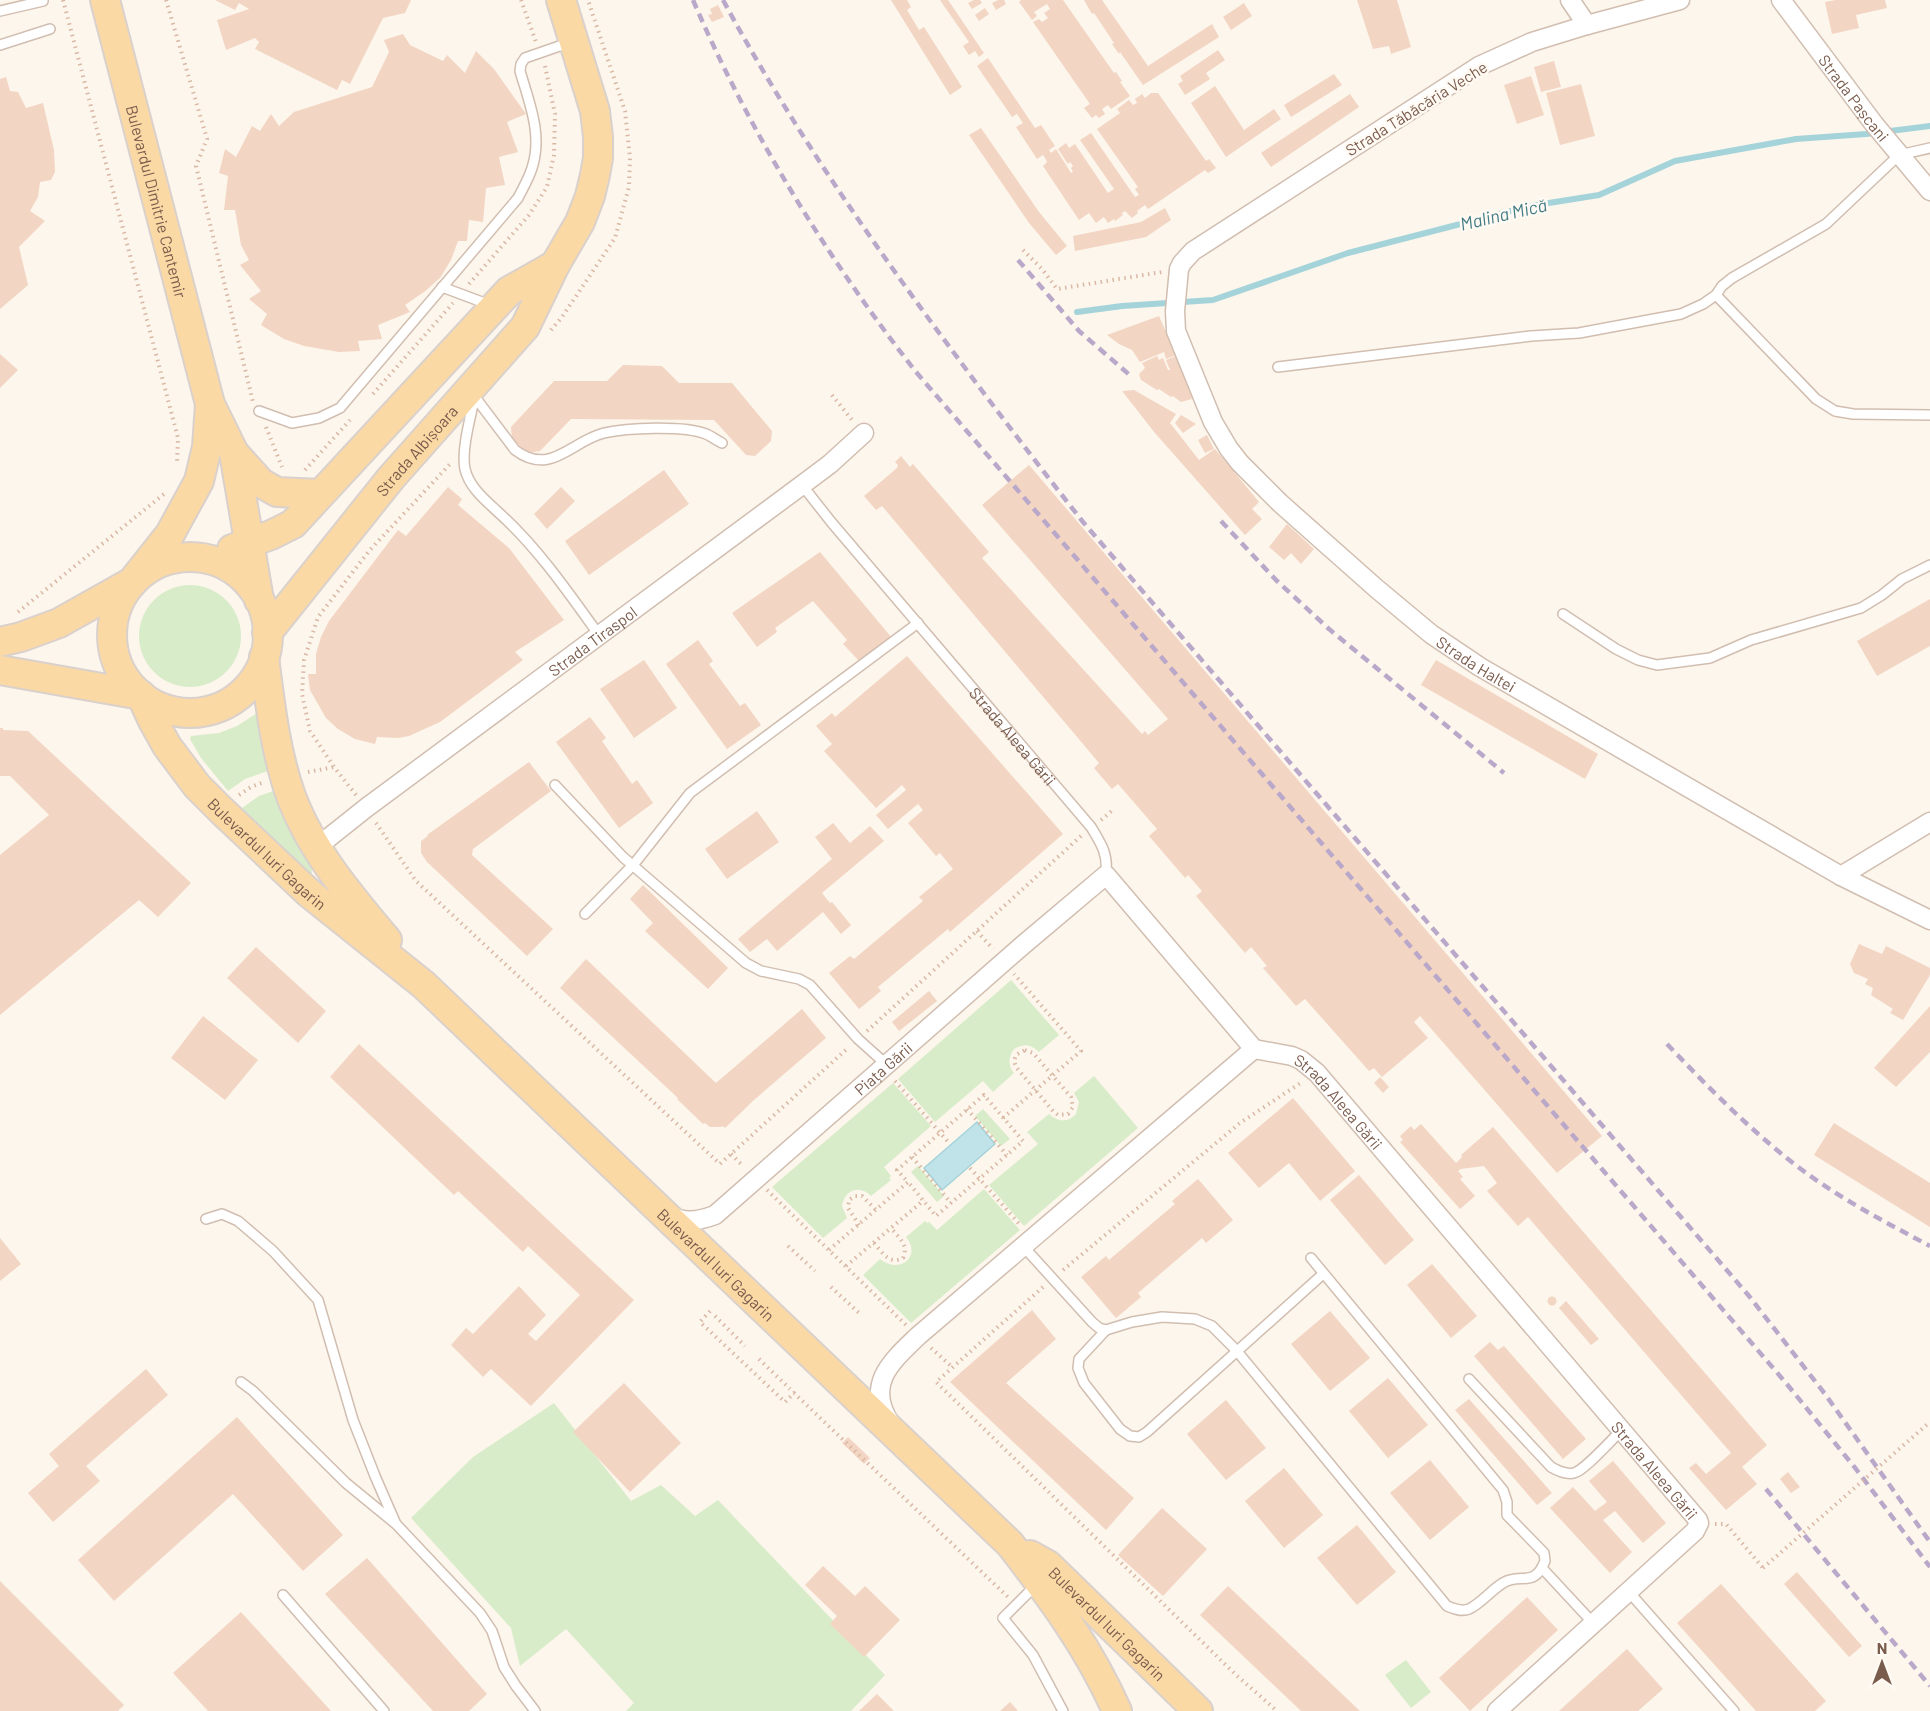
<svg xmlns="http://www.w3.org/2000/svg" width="1930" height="1711" viewBox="0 0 1930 1711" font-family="Barlow,sans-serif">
<rect width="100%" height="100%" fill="#fdf6ec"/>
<g fill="#d8ecc9">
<circle cx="190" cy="636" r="51"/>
<path d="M257,713l3,27 8,31 -23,8 -17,12 -27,-33 -11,-19 1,-3 28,-3 18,-7z"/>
<path d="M273,791l18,42 20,30 1,10h-5l-65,-65 17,-12z"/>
<path d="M1011,980l48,55 -20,17c-8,-8 -15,-9 -25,-3 -6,8 -6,17 0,24l-21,19 -10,-11 -48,41 -37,-43z"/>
<path d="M1094,1076l44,52 -114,98 -35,-41 49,-41 -11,-12 22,-18c9,8 19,9 27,0l3,-12 -5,-9z"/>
<path d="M893,1083l38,43 -47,41 7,9 -2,2 2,2 -20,16c-11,-12 -27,-6 -29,10l5,12 -24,20 -51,-51z"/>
<path d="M983,1109l27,30 -9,7 -26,-30z"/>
<path d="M918,1166l26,30 -7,6 -26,-30z"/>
<path d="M984,1189l36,41 -109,93 -48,-48 17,-16c20,16 42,-3 26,-22l19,-16 2,2 2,-1 8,8z"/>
<path d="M554,1403l77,98 30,-16 34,31 23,-16 167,175 -34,36h-225l8,-8 -68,-74 -46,37 -9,-38 -100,-110 62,-61z"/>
<path d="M1406,1660l25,32 -20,16 -26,-33z"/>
</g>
<path fill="#bfe3e8" stroke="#a5d3da" stroke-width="1.5" d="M977,1122l18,22 -53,46 -18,-22z"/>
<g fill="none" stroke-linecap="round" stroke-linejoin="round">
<path stroke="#a5d3da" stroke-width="6" d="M1077,312l45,-6 91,-6 135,-47 182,-47 69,-11 76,-34 121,-22 70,-5 64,-8"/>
</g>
<g fill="#f3d5c3">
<path d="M215,0h196l-6,13 -22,5 -33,66 -8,-4 -5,10 -82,-41 4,-7 -4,-4 -29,12 -9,-30 32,-11 -10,-6 -4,7z"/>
<path d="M891,0h16l4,7 -4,3 12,20 5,-3 38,60 -12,8z"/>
<path d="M940,0h8l36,53 -5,4 -4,-6 -6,4 -6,-9 6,-4z"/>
<path d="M974,0h6l2,3 -10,6 -4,-6z"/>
<path d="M998,0h6l2,4 -10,6 -4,-7z"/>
<path d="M1021,0h42l51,73 2,-1 6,9 -2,1 10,14 -19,13 -3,-4 -6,4 3,5 -6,4 -3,-3 -4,3 -8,-10 6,-4 -57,-82 6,-3 3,3 6,-4 -4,-5 6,-4 -3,-5 -13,8 3,4 -5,4 -13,-18z"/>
<path d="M1084,0h18l46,66 64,-42 7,13 -76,48 -23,-33 -1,2 -7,-10 2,-1 -20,-30 -2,1z"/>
<path d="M1357,0h40l14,47 -20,7 -2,-8 -16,3z"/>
<path d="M1836,0h49l2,8 -31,7 3,13 -27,6 -7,-32z"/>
<path d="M1244,3l8,13 -21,14 -8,-13z"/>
<path d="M718,5l6,12 -12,5 -4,-7 4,-1 -2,-5z"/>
<path d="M985,8l4,6 -10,7 -4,-6z"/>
<path d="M403,34l7,11 33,16 4,-6 18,18 11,-22 18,18 32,45 -19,8 11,30 -19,5 6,28 -19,3 -3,34 -14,-2 -2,21h-9l-7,19 -11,18 -16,14 -19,13 5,7 -32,13 4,14 -24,2 2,10 -21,1 -35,-6 -20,-7 -23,-14 6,-11 -18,-15 12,-8 -21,-26 9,-5 -8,-15 -6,-35h-11l4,-34 -9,-3 6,-24 11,8 16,-31 8,5 11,-17 8,12 15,-14 78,-25 17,-35 -5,-12z"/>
<path d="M1218,50l7,10 -19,13 4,6 -25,16 -7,-11 5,-3 -3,-5z"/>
<path d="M988,58l47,70 6,-3 14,21 -6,4 2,3 5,-4 15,24 2,-1 -2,-4 2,-2 -3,-4 -2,2 -10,-15 8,-6 3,5 6,-4 33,49 6,-4 -34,-49 11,-7 44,64 4,-2 -4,-6 3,-2 -41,-58 23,-16 -3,-4 12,-9 4,5 4,-2 -2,-4 7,-5 3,4 6,-5h7l48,68 3,-2 7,9 -8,5 -3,-3 -57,39 -3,-4 -8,6 1,2 -6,5 -7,-7 -3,2 1,2 -8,6 -1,-2 -6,4 -4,-6 -8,6 -7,-10 -10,7 -36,-54 4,-4 -2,-4 -2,-3 -6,4 -21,-32 7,-4 -6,-9 -5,3 -35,-51z"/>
<path d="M1554,61l7,26 -20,5 -7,-25z"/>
<path d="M1334,74l8,11 -51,32 -7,-12z"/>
<path d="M1531,76l13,39 -27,9 -13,-39z"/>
<path d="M6,77l4,14 8,1 8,16 17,-5 11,47 1,22 -4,8 -11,2 -2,15 -8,14 15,10 -26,26 9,38 -28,24v-230z"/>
<path d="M1581,84l14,52 -35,9 -14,-52z"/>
<path d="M1215,86l29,44 30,-21 7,10 -55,38 -35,-54z"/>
<path d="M1350,94l9,13 -88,60 -10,-14z"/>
<path d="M981,128l58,84 28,34 -11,9 -27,-32 -60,-88z"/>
<path d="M1165,208l6,12 -25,17 -71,14 -2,-15 68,-14z"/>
<path d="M1159,316l17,39 -10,4 -2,-7 -24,10 -8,-12 -13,-6 -12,-9z"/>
<path d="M0,354l18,16 -18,18z"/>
<path d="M1157,356l2,4 4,-2 5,12h2l-4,-10 10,-4 2,7 2,-1 2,4 10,33 -11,3 -8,-6 -2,1 -12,-8 -2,1 -16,-10 -2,-6 6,-6 -3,-5z"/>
<path d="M623,365l39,1 17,17h53l40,48 -1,10 -16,15 -9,-1 -32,-35 -143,-1 -31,32 -12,2 -16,-14 -1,-12 43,-46h53z"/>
<path d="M1134,390l42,24 -6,9 29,37 16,-11 44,53 -7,7 10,10 -17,16 -90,-102 -33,-42z"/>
<path d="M1181,415l15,9 -13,9 -8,-10z"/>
<path d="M1207,435l7,14 -9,4 -7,-13z"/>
<path d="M901,456l9,11 3,-3 76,88 -7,6 160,176 3,-3 3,4 20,-16 -186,-214 47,-40 573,671 -45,37 -137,-157 -6,6 14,16 -46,39 -8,-9 -5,3 -64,-72 -9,7 -33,-38 4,-2 -16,-19 -6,6 -49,-57 6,-5 -14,-16 -3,3 -36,-42 8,-7 -39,-45 -6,5 -18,-21 5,-5 -5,-6 -212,-251 -6,4 -12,-14 33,-28 1,-3 -3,-3z"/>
<path d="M664,470l25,34 -100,71 -24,-34z"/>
<path d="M448,487l14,12 -4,6 51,43 55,72 -49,32 8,8 -83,62 -31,14 -11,2 -21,-1 -2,7 -20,-5 -17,-10 -12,-11 -16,-28 -2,-16h8v-20l5,-17 8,-16 69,-91 8,6z"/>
<path d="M561,487l14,14 -28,28 -13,-15z"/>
<path d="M1287,524l27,25 -13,15 -10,-11 -7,7 -15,-13z"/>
<path d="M820,552l72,86 -31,25 -18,-19 4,-4 -34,-39 -38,27 2,4 -20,15 -25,-34z"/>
<path d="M1930,599v47l-53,30 -20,-35z"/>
<path d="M698,640l15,21 -4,3 31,42 5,-3 16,22 -34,24 -61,-85z"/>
<path d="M907,656l156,178 -113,98 -2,-3 -70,58 3,4 -22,18 -30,-36 21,-17 4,3 69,-58 -4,-4 34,-28 -13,-16 -4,3 -28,-33 15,-13 -5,-6 -30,25 -12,-14 30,-25 -4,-5 -26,23 -52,-57 8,-7 -16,-18 16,-13 3,4z"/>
<path d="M644,660l33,48 -43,30 -34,-49z"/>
<path d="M1436,660l162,94 -13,25 -164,-94z"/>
<path d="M590,717l16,21 -4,3 30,43 5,-4 16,23 -34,25 -63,-86z"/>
<path d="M0,728h3v2l25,1 163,152 -33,34 -19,-17 -139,115v-160l49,-40 -39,-39h-10z"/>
<path d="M529,762l22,29 -78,58 -1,6 81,74 -26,27 -100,-94 -6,-9v-12l7,-5 -1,-1z"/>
<path d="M757,811l22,31 -52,37 -22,-30z"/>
<path d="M833,823l17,20 20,-17 14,15 -62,52 8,10 2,-1 19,23 -10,9 -18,-22 -46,39 -10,-12 -17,13 -12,-13 94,-80 -17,-22z"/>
<path d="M643,885l85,83 -20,21 -63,-58 8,-8 -23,-24z"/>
<path d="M1859,944l23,10 4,-8 44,22v7l-27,45 -13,-7 3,-4 -22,-14 2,-7 -8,-4 3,-5 -14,-6 -4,-9z"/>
<path d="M256,947l70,64 -28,32 -71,-65z"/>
<path d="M586,959l130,124 86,-74 24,29 -72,62 -29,28 -2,-2 -2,1h-11l-5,-4 -2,1 -26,-25 1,-1 -118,-110z"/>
<path d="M929,991l8,10 -38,30 -7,-9z"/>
<path d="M1930,1006v46l-34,35 -22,-19z"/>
<path d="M203,1016l55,44 -33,40 -54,-42z"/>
<path d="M359,1044l275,256 -103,106 -40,-37 -8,8 -32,-32 15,-17 7,6 46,-48 27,29 -18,19 8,7 44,-46 -52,-49 -5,6 -65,-61 -4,4 -124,-118z"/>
<path d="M1380,1077l9,10 -6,6 -9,-10z"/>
<path d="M1293,1098l62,73 -35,30 -31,-38 -30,25 -31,-35z"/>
<path d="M1834,1123l96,60v44l-116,-72z"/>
<path d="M1421,1124l35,39 6,-6 -1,-2 32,-28 274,318 -25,22 15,17 -31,26 -37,-42 7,-5 10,11 25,-21 -203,-236 -10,9 -31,-35 10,-8 -13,-17 -23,3 -3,2 5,6 -3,2 15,17 -15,13 -60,-67 3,-2 -3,-4 11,-10 3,4z"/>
<path d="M1359,1175l55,65 -29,25 -55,-65z"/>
<path d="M1198,1179l35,41 -27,23 -4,-5 -64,55 3,4 -25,21 -35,-41 25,-21 3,4 66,-56 -3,-3z"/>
<path d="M0,1238l21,26 -21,17z"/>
<path d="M1432,1264l45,52 -26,22 -44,-53z"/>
<circle cx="1552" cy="1301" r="4.5"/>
<path d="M1566,1301l33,38 -8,6 -32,-37z"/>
<path d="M1032,1310l24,29 -50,44 128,115 -28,32 -156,-148z"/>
<path d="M1330,1311l40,47 -40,33 -39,-47z"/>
<path d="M1490,1342l8,8 6,-4 82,93 -23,20 -89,-103z"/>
<path d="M146,1369l22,26 -82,71 14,15 -47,41 -25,-29 31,-27 -10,-12z"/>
<path d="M1388,1378l40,47 -40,33 -39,-47z"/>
<path d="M624,1383l57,60 -51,49 -57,-60z"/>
<path d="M1469,1399l83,94 -15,12 -82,-95z"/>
<path d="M1226,1400l40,48 -40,32 -39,-46z"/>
<path d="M237,1417l106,118 -40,36 -70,-77 -119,107 -36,-41z"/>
<path d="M848,1437l22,21 -6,6 -22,-21z"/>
<path d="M1430,1460l39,47 -39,33 -40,-47z"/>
<path d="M1613,1461l53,62 -23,20 -28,-32 -12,9 29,32 -22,21 -60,-65 23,-21 22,24 12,-9 -18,-21z"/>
<path d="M1284,1468l39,47 -39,33 -39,-47z"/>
<path d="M1788,1472l12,15 -9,6 -11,-14z"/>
<path d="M1162,1508l45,41 -44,47 -45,-41z"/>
<path d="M1357,1525l39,47 -39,33 -40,-47z"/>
<path d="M367,1558l120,136 -18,17h-36l-108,-117z"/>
<path d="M823,1566l32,30 10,-10 35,34 -36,37 -34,-33 7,-8 -32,-31z"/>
<path d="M1797,1572l65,74 -13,11 -65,-73z"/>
<path d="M0,1581l124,124 -6,6h-118z"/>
<path d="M1721,1584l105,117 -11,10h-59l-79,-88z"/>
<path d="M1228,1586l132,125h-59l-101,-96z"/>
<path d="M1527,1597l31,33 -88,81 -31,-33z"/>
<path d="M241,1612l90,99h-123l-35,-38z"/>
<path d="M1627,1649l36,40 -25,22h-79z"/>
<path d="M877,1694l17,17h-35z"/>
<path d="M1010,1702l8,9h-18z"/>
</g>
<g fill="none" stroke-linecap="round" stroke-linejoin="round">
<defs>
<g id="lane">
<path d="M0,11l43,-10"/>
<path d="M0,45l50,-16"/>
<path d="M442,287l48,18"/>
<path d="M1716,295l100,104 19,12 18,3 77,1"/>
<path d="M1278,367l253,-31 48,-3 102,-19 22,-10 13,-9 6,-9 10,-8 94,-54 73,-69 31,-7"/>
<path d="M475,396c-4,19 -14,54 -10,73 4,18 20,31 33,43 40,36 70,80 101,123"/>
<path d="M475,397l40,53c36,27 56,-9 89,-17 22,-5 80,-8 102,1 5,2 10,6 16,9"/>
<path d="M259,411l33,12 27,-5 21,-10 178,-210c5,-10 11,-20 14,-30 11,-33 -3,-66 -12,-97l1,-7 4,-6 46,-16"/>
<path id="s1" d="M802,485l30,38 259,304c11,18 17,27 15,48"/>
<path d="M1563,614l53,35 22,11 19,5 53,-7 41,-18 110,-32 21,-13 20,-16 28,-14"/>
<path d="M555,785l68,72 123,106 15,8 38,8 11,6 48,54 29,26"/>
<path d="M585,914l49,-50 56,-71 228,-170"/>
<path d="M206,1219l16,-5 16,7 35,30 45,49 35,120 22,56 20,46"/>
<path d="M1023,1246l69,76 7,6 7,2 26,-8 30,-5 33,2 17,7 24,24 211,256c7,3 15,6 22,3 13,-6 22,-19 34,-26 17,-11 31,6 42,-22l-1,-8 -37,-38v-13l-4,-12 -192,-232"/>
<path d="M1106,1330l-27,29 -1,9 6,15 36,46 10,7 9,1 8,-5 176,-158"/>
<path d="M1469,1379l82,88c7,4 15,8 23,6 11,-3 37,-33 47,-42"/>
<path d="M241,1382l12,9 93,92 50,41 84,89 12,18 12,36 12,19 19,25"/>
<path d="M1542,1568l52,56"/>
<path d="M1037,1584l-34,34 30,37 30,56"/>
<path d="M1629,1592l105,119"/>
<path d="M283,1595l101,116"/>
</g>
<g id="street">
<path d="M1570,0l17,25"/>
<path id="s2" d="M1680,0l-93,25 -55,17 -53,24 -286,185 -11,12 -3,6 -4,42 1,20 37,91 16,27 11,14 40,40 97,86 54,45 49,33 361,209 89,44"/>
<path id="s3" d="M1781,0l93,124 56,67"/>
<path id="s4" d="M317,847l49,-39 436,-323 28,-21 34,-31"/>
<path d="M1841,876l89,-54"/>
<path id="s5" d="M668,1214c15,10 31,7 47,1l308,-270 83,-70 148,174 38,7 9,4 16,13 381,447 1,3 -4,8 -198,180"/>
<path d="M890,1423c-25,-39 1,-61 28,-87l336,-287"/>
</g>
<g id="primary">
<path id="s6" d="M105,0l105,404 24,49 25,147"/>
<path d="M234,453l27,30 16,9 43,2"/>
<path d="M232,549l39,-14 22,-11 216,-233 46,-26"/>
<circle cx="190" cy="635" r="78"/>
<path id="s7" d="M267,633l124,-155 134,-151 30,-62 25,-43 10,-26 5,-21 3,-17v-21l-3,-26 -34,-111"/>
<path d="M0,642l21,-5 38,-14 73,-41 38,-48 29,-53 8,-34 3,-43"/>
<path d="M264,657c6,46 11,94 27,139 20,54 59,100 96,144"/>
<path id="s8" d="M0,670l141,25 12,26 14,25 30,40 25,25 87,82 115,92 586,559c42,54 79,104 107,167"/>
<path id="s9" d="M1030,1555l18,10 150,146"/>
</g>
</defs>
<use href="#lane" stroke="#d1beb0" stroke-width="12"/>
<use href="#street" stroke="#d1beb0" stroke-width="21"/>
<use href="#primary" stroke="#dad1cd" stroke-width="32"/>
<g stroke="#d9b8a5" stroke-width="4" stroke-dasharray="1.5 4.5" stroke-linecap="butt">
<path d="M63,0l115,438 -1,26"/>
<path d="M166,0l41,139 -11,27 57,236"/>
<path d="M521,0l15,42"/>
<path d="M1023,250l19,19 15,20 105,-17"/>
<path d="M469,284l60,-69 18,-28 7,-32 1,-41 -10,-48"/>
<path d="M551,330l11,-13 53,-79 14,-51 1,-29 -5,-47 -37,-111"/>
<path d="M373,394l80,-91"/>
<path d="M832,395l20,25"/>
<path d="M266,427l16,40"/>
<path d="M305,470l45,-50"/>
<path d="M18,612l146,-118"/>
<path d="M308,772l26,-5"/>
<path d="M239,795l12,-8 13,-5"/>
<path d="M356,795l-22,-28 -24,-36 -8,-37 2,-34 14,-43 51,-66 82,-88"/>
<path d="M1101,820l13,-11"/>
<path d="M376,823l40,58 304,283 128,-116"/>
<path d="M977,931l16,18"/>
<path d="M867,1031l214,-195"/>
<path d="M1025,1050l8,3 38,44 2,10 -5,7 -10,1 -5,-4 -37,-44 -2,-6 2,-6z"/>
<path d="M895,1081l55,63"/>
<path d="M967,1109l40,46"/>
<path d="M1003,1118l78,-67 -67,-77"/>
<path d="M731,1154l12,12"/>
<path d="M912,1157l39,46"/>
<path d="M970,1168l51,58"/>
<path d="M767,1190l139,135"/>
<path d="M859,1225l-11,-17 1,-8 6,-4h7l14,14"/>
<path d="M874,1243c8,9 15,22 29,15 6,-13 -4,-20 -12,-30"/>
<path d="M788,1246l27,25"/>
<path d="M829,1250l79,-68 -11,-12 87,-75 39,46 -87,75 -28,-34"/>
<path d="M846,1266l78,-66"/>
<path d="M1063,1270l177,-147 62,-41"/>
<path d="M831,1287l28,26"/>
<path d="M1043,1287l-107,95 299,292 42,37"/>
<path d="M710,1311l-10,11 85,80 9,-9 214,204"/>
<path d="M715,1316l30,30"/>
<path d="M931,1348l21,19"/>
<path d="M759,1359l31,30"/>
<path d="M1715,1524h11l37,44"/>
</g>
<use href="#lane" stroke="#fff" stroke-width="9"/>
<use href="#street" stroke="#fff" stroke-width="18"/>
<use href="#primary" stroke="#fbd9a5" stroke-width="28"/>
<g stroke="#b9a8c9" stroke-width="4.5" stroke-dasharray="9 6" stroke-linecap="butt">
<path d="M693,0c57,133 134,258 223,372l870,1011 70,86 74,98"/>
<path d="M723,0c67,124 147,240 231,353 42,57 85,113 129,169l666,774 76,98 105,148"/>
<path d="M1018,260l61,71 53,46"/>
<path d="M1221,521l55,59 53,49 175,144"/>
<path d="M1667,1044c40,42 80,83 126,119 42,33 90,58 137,83"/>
<path d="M1766,1489l164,197"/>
</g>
<path stroke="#d9b8a5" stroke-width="4" stroke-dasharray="1.5 4.5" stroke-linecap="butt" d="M1763,1568l167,-146"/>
</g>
<g text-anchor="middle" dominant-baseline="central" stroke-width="5" stroke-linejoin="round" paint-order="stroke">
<g font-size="16" fill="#7a5c4d" stroke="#fffaf3">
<text stroke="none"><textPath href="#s3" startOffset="122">Strada Pașcani</textPath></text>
<text transform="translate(1416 108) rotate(-32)">Strada Tăbăcăria Veche</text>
<text stroke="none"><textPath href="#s6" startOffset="208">Bulevardul Dimitrie Cantemir</textPath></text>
<text stroke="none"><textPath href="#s7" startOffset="236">Strada Albișoara</textPath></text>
<text stroke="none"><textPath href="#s4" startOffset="344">Strada Tiraspol</textPath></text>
<text stroke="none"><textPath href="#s2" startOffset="1096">Strada Haltei</textPath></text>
<text stroke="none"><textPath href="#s1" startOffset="328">Strada Aleea Gării</textPath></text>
<text stroke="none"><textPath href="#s8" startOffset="348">Bulevardul Iuri Gagarin</textPath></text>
<text stroke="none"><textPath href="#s5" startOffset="272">Piața Gării</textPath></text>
<text stroke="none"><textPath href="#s5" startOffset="900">Strada Aleea Gării</textPath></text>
<text stroke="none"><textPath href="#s8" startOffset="957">Bulevardul Iuri Gagarin</textPath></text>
<text stroke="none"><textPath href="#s5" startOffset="1386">Strada Aleea Gării</textPath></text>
<text stroke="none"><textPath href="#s9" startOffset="104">Bulevardul Iuri Gagarin</textPath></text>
</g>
<g font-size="18" font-style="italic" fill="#437c86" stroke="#fffaf3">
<text transform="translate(1503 214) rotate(-13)">Malina Mică</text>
</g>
</g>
<g transform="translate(1882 1663)" stroke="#fffaf3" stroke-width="4.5" paint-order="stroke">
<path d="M0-4.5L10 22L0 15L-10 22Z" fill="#7a5c4d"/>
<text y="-9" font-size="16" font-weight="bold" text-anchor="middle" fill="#7a5c4d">N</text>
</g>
</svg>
